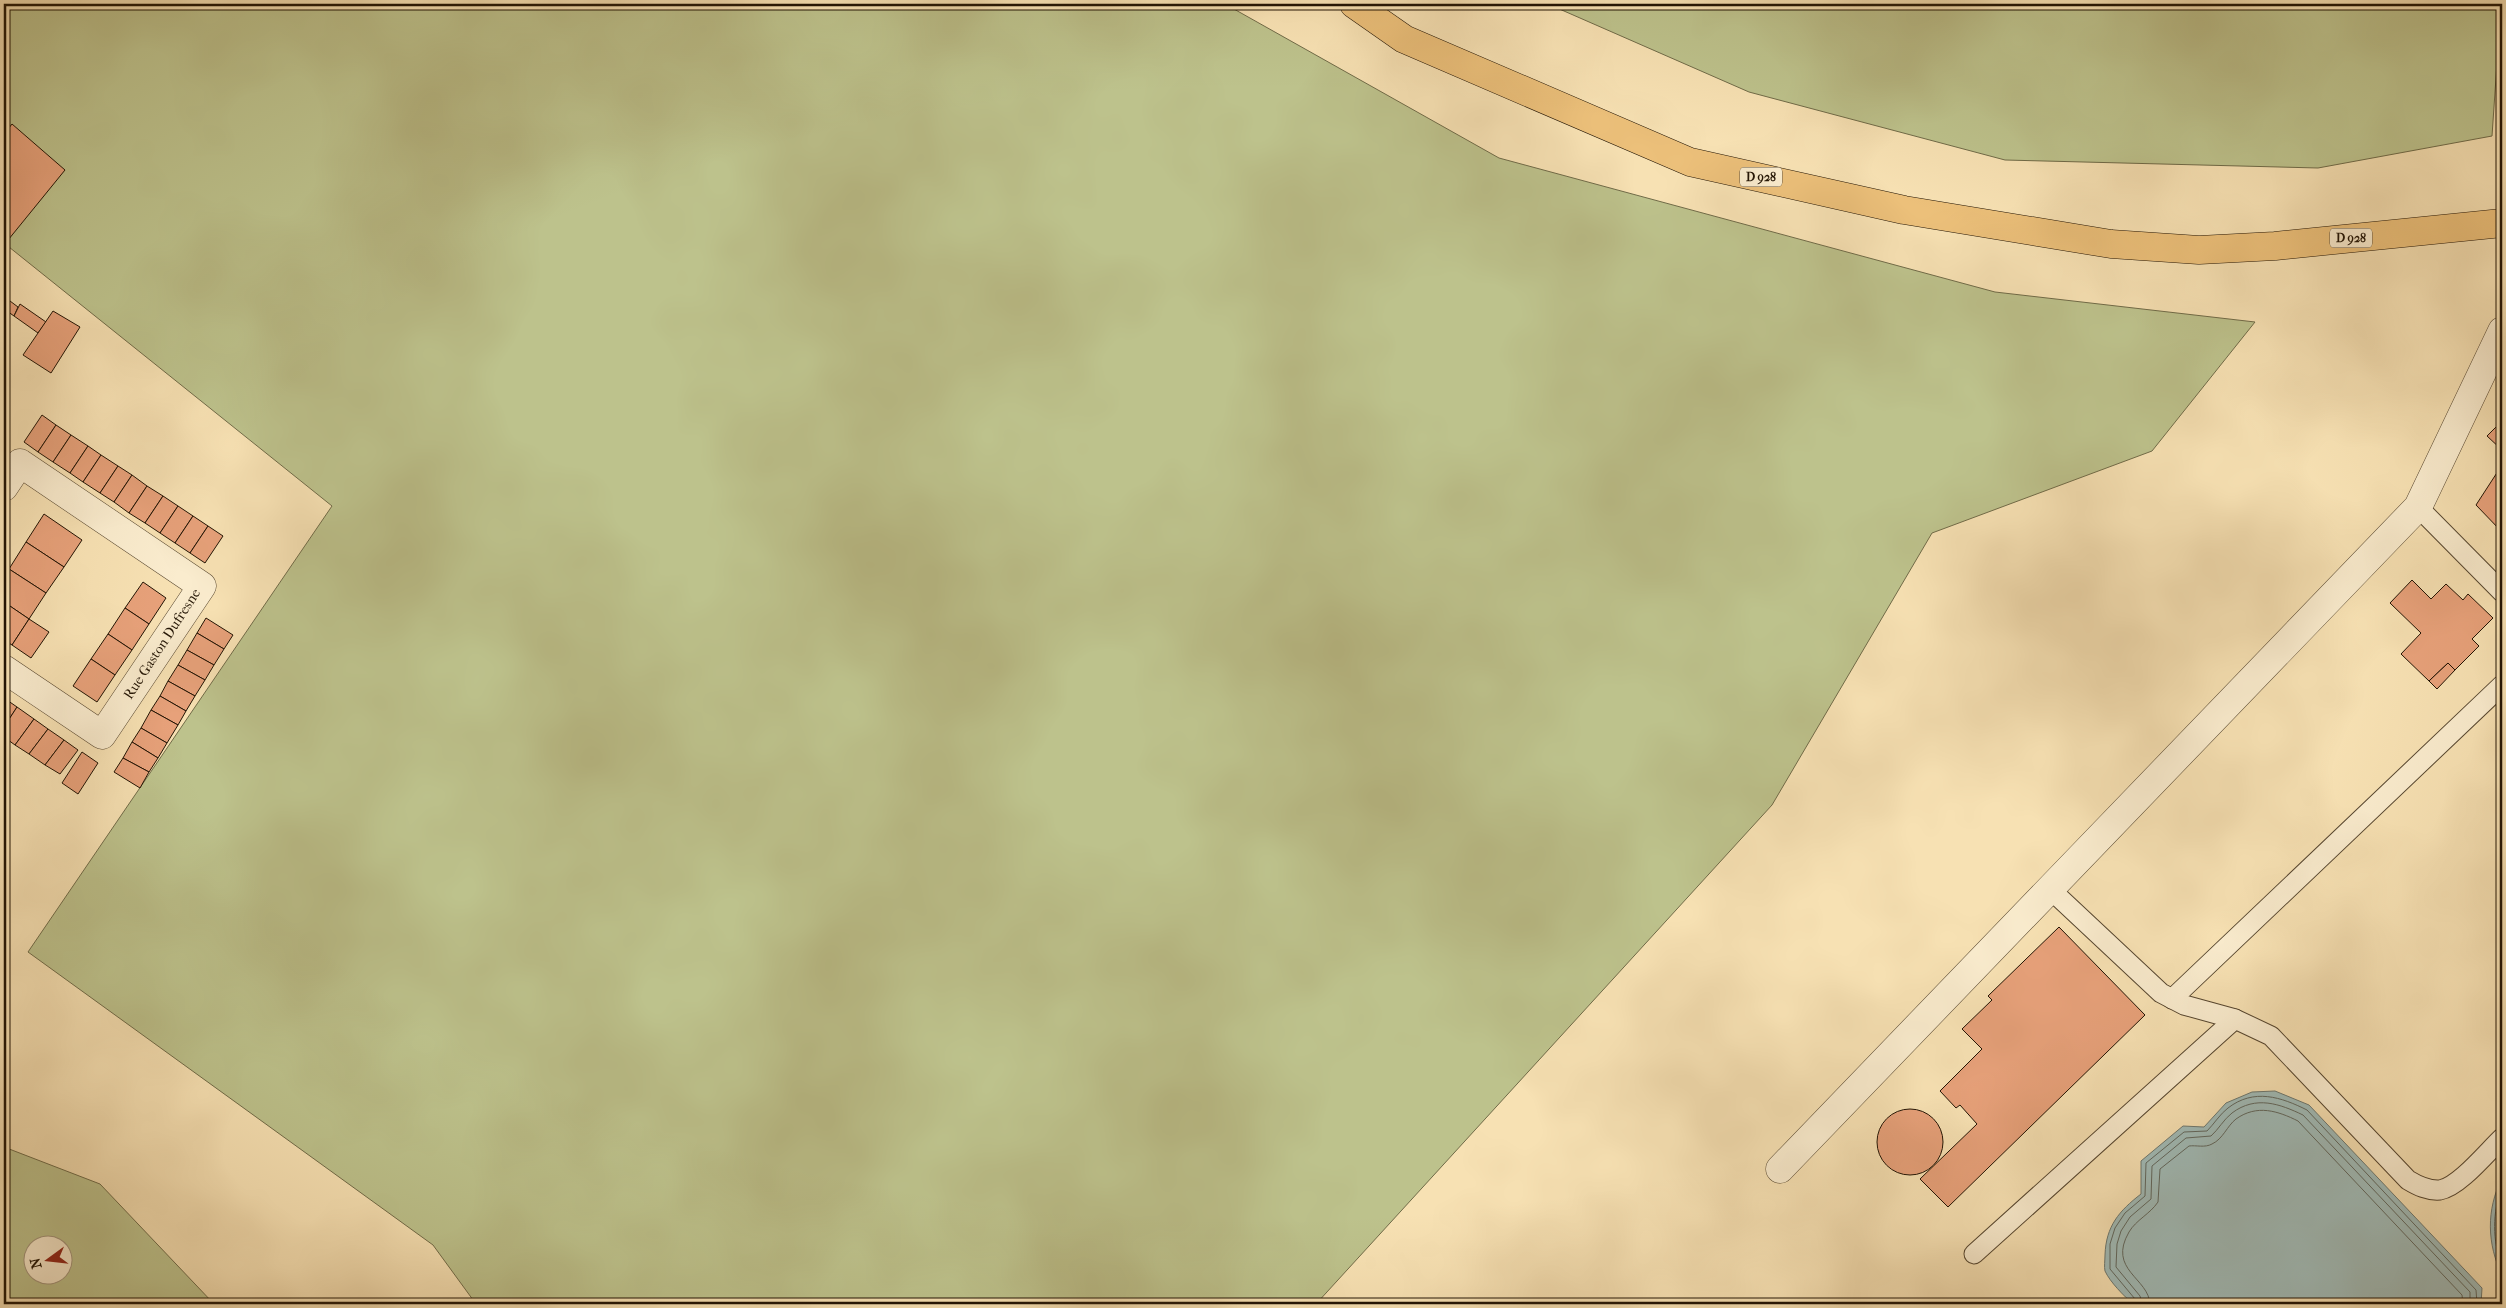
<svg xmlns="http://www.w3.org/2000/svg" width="2506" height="1308" viewBox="0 0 2506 1308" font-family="'IM FELL French Canon',serif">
<rect width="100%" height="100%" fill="#f7e1b3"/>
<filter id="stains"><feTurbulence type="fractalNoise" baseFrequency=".004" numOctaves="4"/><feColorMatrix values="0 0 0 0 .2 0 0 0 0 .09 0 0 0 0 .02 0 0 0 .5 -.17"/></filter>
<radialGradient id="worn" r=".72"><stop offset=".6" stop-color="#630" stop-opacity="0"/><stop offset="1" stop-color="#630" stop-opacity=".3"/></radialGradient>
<g fill="#bdc28c" stroke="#706b48" fill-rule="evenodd">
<path d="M4,4h1221l274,154 496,134 260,30 -103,129 -220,82 -160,272 -456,499h-840l-43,-59 -405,-293 304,-446 -328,-263z"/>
<path d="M1548,4h953l-9,132 -174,32 -313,-8 -256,-68z"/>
<path d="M4,1147l96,37 114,120h-210zM32,1246h30v30h-30z"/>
</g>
<g fill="#a1bbb7" stroke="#6e786f">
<path d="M2275,1091l34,14 173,183 -1,16h-348c-9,-8 -23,-22 -28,-33 -1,-4 0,-11 0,-16 1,-29 14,-44 36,-61v-33l42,-35 21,1 22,-24 26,-11z"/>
<path d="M2502,1178v97c-15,-31 -16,-65 0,-97z"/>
</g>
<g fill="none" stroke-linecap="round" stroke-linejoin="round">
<g stroke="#62685e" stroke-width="1">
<path d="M2502,1189c-10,22 -10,53 0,75"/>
<path d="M2136,1304l-1,-5 -25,-30v-25l5,-16 10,-15 20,-17 1,-33 38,-31 23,-1c7,-7 13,-17 21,-23 26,-20 53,-11 79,2l169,180 1,14"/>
<path d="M2142,1304l-2,-8 -24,-29 1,-23 4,-13 9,-14 21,-18 1,-33 34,-28 25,-2c7,-6 13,-17 21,-23 24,-18 48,-9 71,2l167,177v12"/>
<path d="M2150,1304c-1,-26 -43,-34 -21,-72 7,-12 21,-18 29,-30l2,-33 29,-23c7,-1 16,2 23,-2 11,-5 15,-18 24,-25 21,-15 42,-8 62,2l164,174 1,9"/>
</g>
</g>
<g fill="#e7a17a" stroke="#221404">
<path d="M12,124l53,46 -61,75v-111z"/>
<path d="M6,298l12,9 -4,9 -10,-7z"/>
<path d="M20,304l26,18 -8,11 -24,-17z"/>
<path d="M53,311l27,16 -29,46 -28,-18z"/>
<path d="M42,415l14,10 -18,27 -14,-10z"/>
<path d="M56,425l15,10 -18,27 -15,-10z"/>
<path d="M2498,425l4,5v20l-15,-14z"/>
<path d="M71,435l17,11 -18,27 -17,-11z"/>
<path d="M88,446l13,9 -18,27 -13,-9z"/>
<path d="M101,455l17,11 -18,27 -17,-11z"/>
<path d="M2502,465v67l-26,-27z"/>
<path d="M118,466l14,9 -18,27 -14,-9z"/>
<path d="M132,475l15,11 -18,27 -15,-11z"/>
<path d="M147,486l16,10 -18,27 -16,-10z"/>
<path d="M163,496l15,10 -18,27 -15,-10z"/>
<path d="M178,506l15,10 -18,27 -15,-10z"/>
<path d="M44,514l38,26 -18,27 -38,-25z"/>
<path d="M193,516l15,10 -18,27 -15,-10z"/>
<path d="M208,526l15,10 -18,27 -15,-10z"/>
<path d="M26,542l38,25 -18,26 -37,-24z"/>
<path d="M9,569l37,24 -17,26 -25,-17v-26z"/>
<path d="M2412,580l19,19 15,-15 17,16 5,-6 25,24 -21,21 7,7 -24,24 -7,-7 -19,18 -28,-27 20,-21 -31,-30z"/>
<path d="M143,582l23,16 -17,26 -24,-16z"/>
<path d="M4,602l25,17 -17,26 -8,-5z"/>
<path d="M125,608l24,16 -17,26 -24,-16z"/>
<path d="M206,618l27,17 -9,14 -27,-16z"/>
<path d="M29,619l20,13 -18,26 -19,-13z"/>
<path d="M197,633l27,16 -10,16 -27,-15z"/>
<path d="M108,634l24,16 -17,25 -24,-16z"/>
<path d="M187,650l27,15 -9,15 -27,-15z"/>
<path d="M91,659l24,16 -18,27 -24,-16z"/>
<path d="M2448,663l7,7 -18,19 -8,-8z"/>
<path d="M178,665l27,15 -10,16 -27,-15z"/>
<path d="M168,681l27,15 -9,15 -26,-15z"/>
<path d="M160,696l26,15 -8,14 -27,-15z"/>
<path d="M4,698l13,9 -13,20z"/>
<path d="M17,707l17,12 -19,26 -11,-8v-10z"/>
<path d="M151,710l27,15 -11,18 -26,-15z"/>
<path d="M34,719l14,10 -19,25 -14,-9z"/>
<path d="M141,728l26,15 -9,15 -26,-16z"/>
<path d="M48,729l16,11 -19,25 -16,-11z"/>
<path d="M64,740l14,10 -18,24 -15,-9z"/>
<path d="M132,742l26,16 -9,14 -26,-14z"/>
<path d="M82,752l16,11 -20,31 -16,-11z"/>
<path d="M123,758l26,14 -9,16 -26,-16z"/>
<path d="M2059,927l86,88 -197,192 -28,-28 57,-55 -17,-19 -4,3 -16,-17 42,-42 -20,-20 30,-29 -4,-4z"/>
<circle cx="1910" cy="1142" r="33"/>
</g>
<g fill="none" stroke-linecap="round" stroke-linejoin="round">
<defs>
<g id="service">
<path d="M2418,507l84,85"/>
<path d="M2050,889l111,104 23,12 51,14 36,17 137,144c10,6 20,11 32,10 19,-3 48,-39 62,-52"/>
<path d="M2172,999l330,-314"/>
<path d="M1974,1254l261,-235"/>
</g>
<g id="minor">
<path d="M4,487l16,-24 182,123 -100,149 -98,-66"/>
<path d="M1780,1169l638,-662 84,-176"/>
</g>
<path id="primary" d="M1354,4l50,35 286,123 214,48 207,34 88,6 76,-4 227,-23"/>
</defs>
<use href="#service" stroke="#574730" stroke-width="21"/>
<use href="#minor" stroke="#574730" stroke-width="29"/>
<use href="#primary" stroke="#221404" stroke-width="29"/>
<use href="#service" stroke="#faecce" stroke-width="19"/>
<use href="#minor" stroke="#faecce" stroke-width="28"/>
<use href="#primary" stroke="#ecc07a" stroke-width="28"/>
</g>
<g text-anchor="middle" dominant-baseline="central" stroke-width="4.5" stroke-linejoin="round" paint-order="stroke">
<g fill="#faecce" stroke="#635541" stroke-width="1">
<rect x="1740" y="167.5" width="42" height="19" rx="4"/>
<rect x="2330" y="228.5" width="42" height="19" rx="4"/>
</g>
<g font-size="12" font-weight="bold" fill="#221404">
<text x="1761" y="177">D 928</text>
<text x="2351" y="238">D 928</text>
</g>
<g font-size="14" fill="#221404" stroke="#faecce">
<text transform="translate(162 644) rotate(-57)">Rue Gaston Dufresne</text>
</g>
</g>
<rect width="2506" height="1308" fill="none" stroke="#f7e1b3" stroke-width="20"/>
<rect x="5" y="5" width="2496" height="1298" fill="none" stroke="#221404" stroke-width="2.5"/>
<rect x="10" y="10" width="2486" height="1288" fill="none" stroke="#221404"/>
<g transform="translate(48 1260) rotate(255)"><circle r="24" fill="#faecce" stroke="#a4967d"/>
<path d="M0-4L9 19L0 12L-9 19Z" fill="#8f2418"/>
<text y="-8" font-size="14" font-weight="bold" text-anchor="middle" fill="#221404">N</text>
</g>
<rect width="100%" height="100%" filter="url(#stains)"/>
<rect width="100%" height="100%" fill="url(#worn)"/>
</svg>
